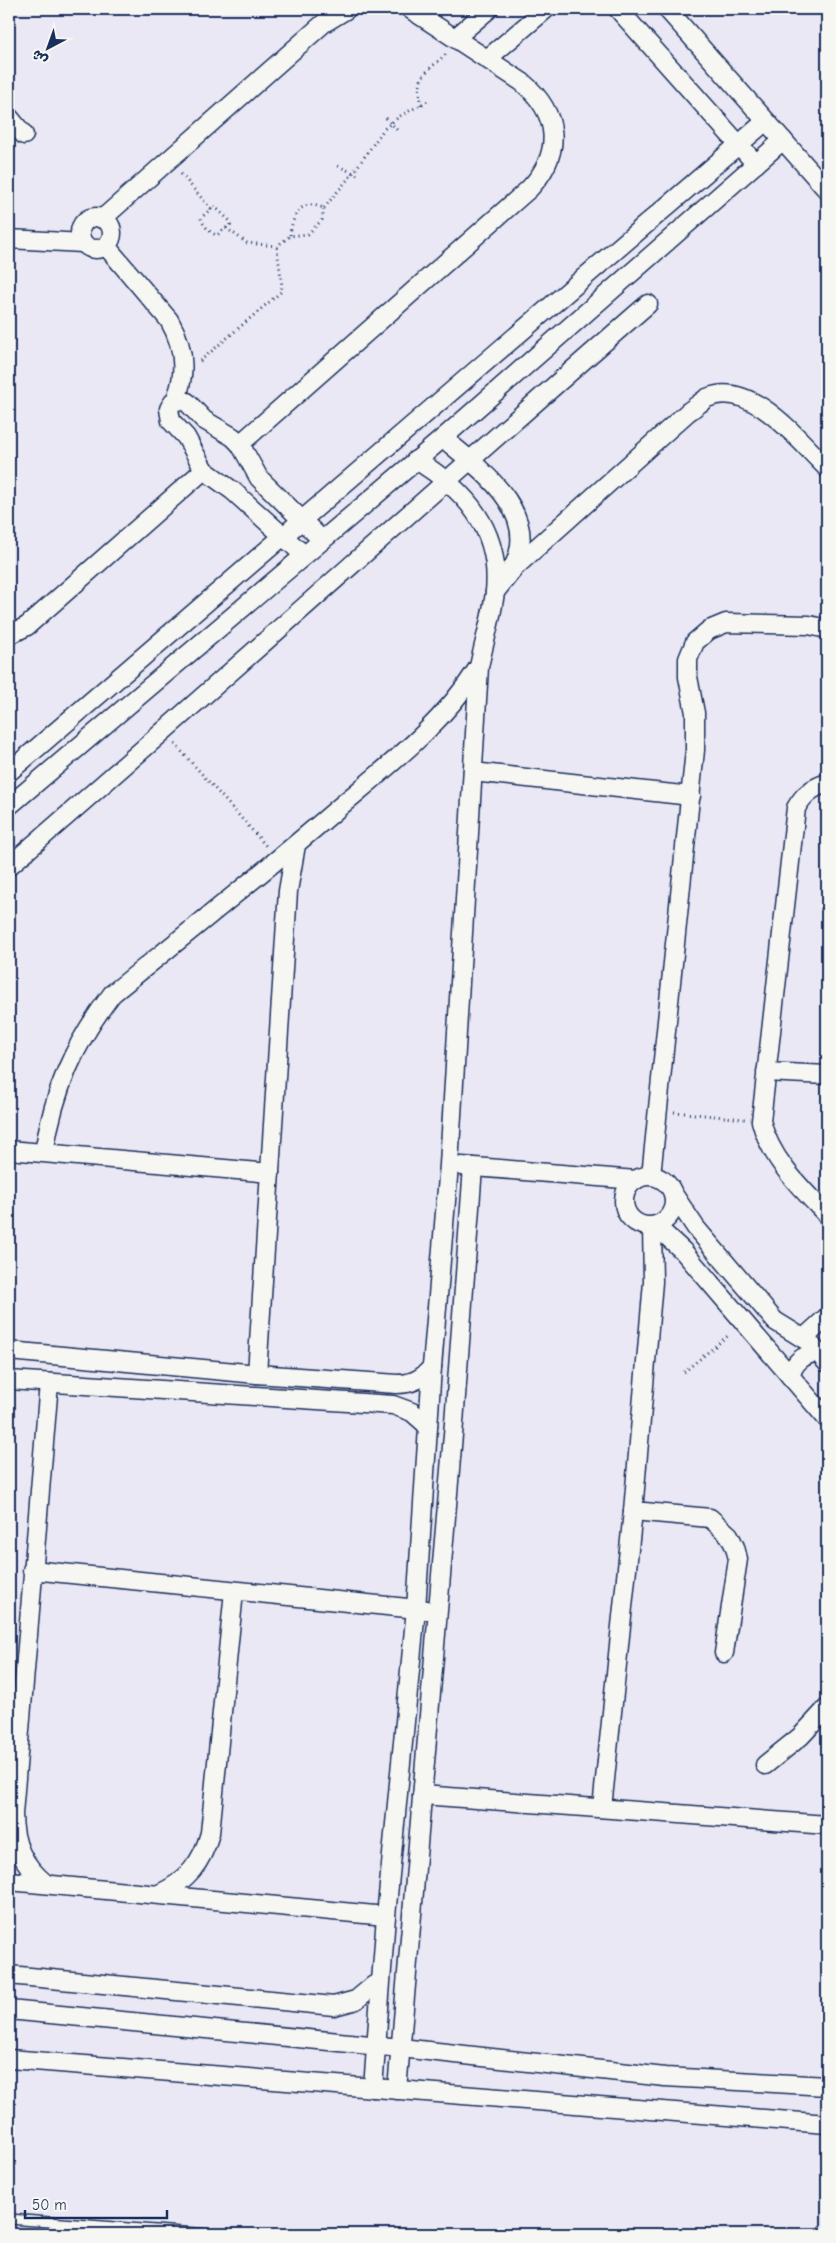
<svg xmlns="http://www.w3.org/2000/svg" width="836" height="2243" viewBox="0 0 836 2243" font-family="'Comic Neue','Playpen Sans Arabic',sans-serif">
<rect width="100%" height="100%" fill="#e9e8f4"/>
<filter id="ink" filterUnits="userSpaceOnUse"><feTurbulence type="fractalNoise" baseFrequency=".02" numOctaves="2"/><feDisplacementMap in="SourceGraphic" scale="10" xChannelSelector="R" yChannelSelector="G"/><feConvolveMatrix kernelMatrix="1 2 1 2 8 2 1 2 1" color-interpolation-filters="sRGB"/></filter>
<g filter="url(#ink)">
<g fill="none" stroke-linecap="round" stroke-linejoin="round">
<defs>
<path id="lane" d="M9,2219l199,15"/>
<g id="street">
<path d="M618,9l138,155"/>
<path d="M667,9l160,181"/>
<path d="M455,38l34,-29"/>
<path d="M487,59l59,-50"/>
<path d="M9,117l15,18"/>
<circle cx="96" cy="233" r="16"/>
<path d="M102,219l222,-196 23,-14"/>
<path d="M9,239l74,4"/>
<path d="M106,246l63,74c14,24 18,49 8,76 -2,5 -6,8 -8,13l2,12 15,16 18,33 29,21 71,64"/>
<path d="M176,399l11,3 17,18 29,17 7,7 19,34 63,62"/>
<path d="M443,438c36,30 101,76 69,131"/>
<path d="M240,444l289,-255c34,-36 31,-75 -7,-107l-112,-73"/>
<path d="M495,592l20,-25 173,-155c6,-4 13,-10 19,-14 44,-20 93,44 120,70"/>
<path d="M9,635l18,-9 177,-156"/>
<path d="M9,772c251,-218 506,-432 757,-651"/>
<path d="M473,772l218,24"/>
<path d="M827,783c-15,5 -23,11 -31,25l-35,313c10,39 39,66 66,94"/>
<path d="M9,806l434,-368 340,-298"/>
<path d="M9,866c214,-185 425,-376 639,-562"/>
<path d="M766,1072l61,3"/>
<path d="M9,1150l261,23"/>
<path d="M44,1152c10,-62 30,-108 68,-158 78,-63 156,-125 231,-190 50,-42 100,-81 135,-136"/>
<path d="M462,1166l174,14"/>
<path d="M651,1176l44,-426v-37l-7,-36v-18l7,-17 14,-12 17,-7 83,2 18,4"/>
<circle cx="649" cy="1201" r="25"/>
<path d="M674,1195l22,33 79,93 34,21 18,21"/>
<path d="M656,1226l27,25 144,168"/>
<path d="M804,1338l23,-21"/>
<path d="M9,1351l248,23 140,10c15,0 25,-5 35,-17"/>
<path d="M257,1374l31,-483 8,-46"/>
<path d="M790,1376c5,-15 13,-21 28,-24"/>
<path d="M9,1380l384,25 19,7 16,14"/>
<path d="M633,1511l77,7 19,17 6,12 3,12 -14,94"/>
<path d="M32,1570l395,40"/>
<path d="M765,1765l36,-29 26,-28"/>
<path d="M422,1795l405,30"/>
<path d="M602,1808l31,-297 20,-229 -1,-56"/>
<path d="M9,1881l377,35"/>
<path d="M46,1884c-23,-19 -33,-40 -33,-70l36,-431"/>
<path d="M159,1894c28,-13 43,-31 51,-61l24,-242"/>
<path d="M9,1975l325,31 22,-6 18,-15h6"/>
<path d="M9,2010l392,38 264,29 162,9"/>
<path d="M9,2059l818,65"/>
<path d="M373,2088l13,-172 30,-307 16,-242 17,-202 30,-498c5,-25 13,-50 16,-75 6,-62 -29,-102 -79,-132"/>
<path d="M397,2090l57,-667 19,-256"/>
</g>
</defs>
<use href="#lane" stroke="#1b2f5e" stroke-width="12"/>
<use href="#street" stroke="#1b2f5e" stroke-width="21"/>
<g stroke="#1b2f5e" stroke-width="3" stroke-dasharray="1 4" stroke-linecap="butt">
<path d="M421,105c-6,-30 5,-32 25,-51"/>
<path d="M386,118l11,12"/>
<path d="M338,166l22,10"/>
<path d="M181,174l30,35"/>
<path d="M214,206l16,15v4l-13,10c-6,-1 -15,-11 -16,-17z"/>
<path d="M324,208l29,-35 31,-44 16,-13 28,-15"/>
<path d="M226,228l21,15 30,3 13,-10 18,-2 14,-14 2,-12c-4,-1 -11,-4 -16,-3 -13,3 -17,20 -18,31"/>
<path d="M200,361l81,-69c3,-6 -4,-34 -4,-46"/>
<path d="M175,744l92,103"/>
<path d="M674,1112l71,7"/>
<path d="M684,1372l46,-38"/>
</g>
<use href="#lane" stroke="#f6f6f2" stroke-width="9"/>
<use href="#street" stroke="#f6f6f2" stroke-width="18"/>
</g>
</g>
<rect width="836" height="2243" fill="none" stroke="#f6f6f2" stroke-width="30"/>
<rect x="15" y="15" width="806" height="2213" fill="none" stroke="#1b2f5e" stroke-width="2" filter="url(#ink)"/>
<g transform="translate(48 48) rotate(221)" stroke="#f6f6f2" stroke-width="4" paint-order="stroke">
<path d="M0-4L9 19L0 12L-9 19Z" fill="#1b2f5e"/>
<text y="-8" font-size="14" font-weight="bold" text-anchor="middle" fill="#1b2f5e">ش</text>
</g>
<path d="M25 2210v8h142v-8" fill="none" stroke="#1b2f5e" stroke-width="2.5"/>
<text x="32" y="2210" font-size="15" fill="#1b2f5e" stroke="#f6f6f2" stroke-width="4" paint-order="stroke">50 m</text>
</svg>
